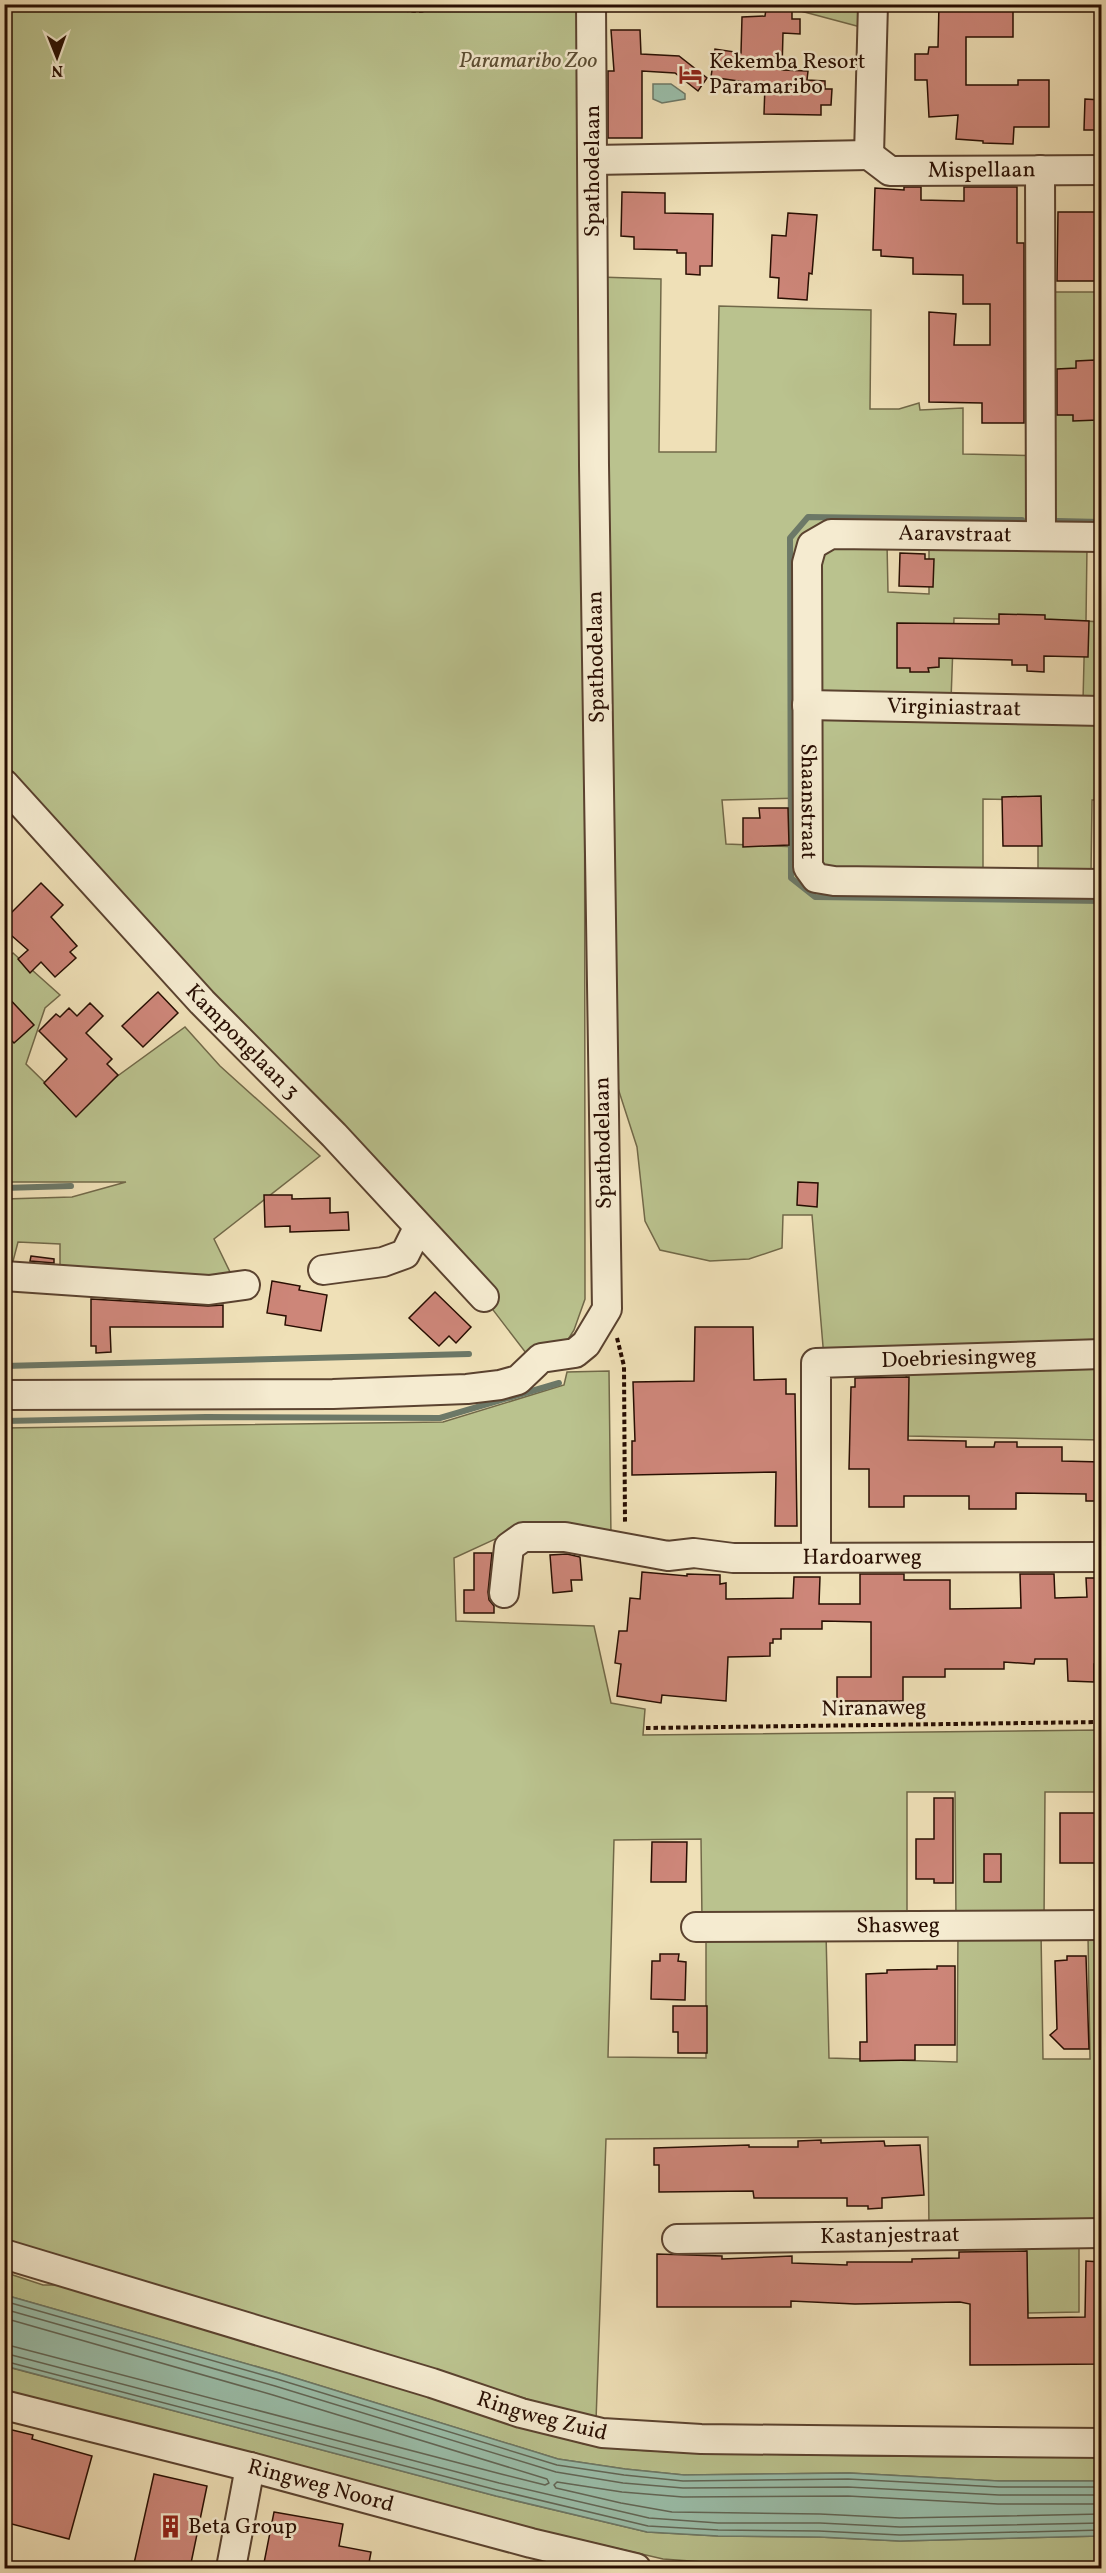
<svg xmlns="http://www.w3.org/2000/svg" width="1106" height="2573" viewBox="0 0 1106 2573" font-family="Vollkorn,serif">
<rect width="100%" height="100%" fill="#efe0b7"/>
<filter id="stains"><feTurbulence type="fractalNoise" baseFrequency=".00333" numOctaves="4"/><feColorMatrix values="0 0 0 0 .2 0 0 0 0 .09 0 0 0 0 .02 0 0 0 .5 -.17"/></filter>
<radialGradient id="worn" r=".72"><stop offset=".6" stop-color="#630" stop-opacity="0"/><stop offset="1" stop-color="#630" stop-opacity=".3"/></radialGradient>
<g fill="#bac28e" stroke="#716848" stroke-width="1.5">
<path d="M5,5h579l1,1294 -11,31 -10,16 -35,11 -68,-89 -456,-486z"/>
<path d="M778,5h90v24z"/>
<path d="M599,277l62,2 -2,173h57l3,-146 152,4 -1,99h29l20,-6 1,7 43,-2v46l88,2 2,-164h48v238l-277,-4 -23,272 -79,2 4,44 74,3v19l301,27v547l-193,-4 -2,-67 -81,1 -13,-155h-29l-1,33 -33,11 -39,2 -50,-11 -15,-29 -8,-74 -33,-102z"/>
<path d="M887,543l1,49 41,2v-50l158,3 -1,74 15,1v80l-18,-1 2,-80 -131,-3 -3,82 -130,-5 -4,-141 6,-9z"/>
<path d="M1101,718v82h-9l-1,74 -53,-1v-73l-55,-1v74l-163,-6 -2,-148z"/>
<path d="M13,953l47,42 -15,13 -19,56 46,45 113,-82 35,39 100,90 -106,83 17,35 -29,8 -142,-1v-37l-42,-2 -7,27h-6v-70l67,-2 54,-15h-121l-1,-221z"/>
<path d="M609,1371l2,167 -94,-9 -63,29 2,63 138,5 17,77 34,6 -2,26 458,-5 1,62h-57l-1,129h-88l-1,-129h-48v129l-205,-2 -1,-80 -87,1 -6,217 98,1v-123l120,-2 3,125 128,4 1,-130h83l2,127h47l-2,-123h13v291l-172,2 -1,-92 -322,2 -10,282 -120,-38 -471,-139 -1,-816 439,-6 121,-37 3,-13z"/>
<path d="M1026,2242h53v70l-51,1z"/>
<path d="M4,2265l9,10 30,10h30l511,159c60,10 121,8 181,10 112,3 224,3 336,3v24h-102l-150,-8 -165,2 -59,-6 -67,-10 -279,-86 -274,-78z"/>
<path d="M4,2366l492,130 151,36 71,4 101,1 81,4 201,-5v28h-370l-68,-5 -146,-34 -512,-130z"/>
</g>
<g fill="#9abeaa" stroke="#6c7867" stroke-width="1.5">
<path d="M653,84h18l14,10v5l-23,4 -9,-4z"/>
<path d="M5,2295l274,78 279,86 67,10 59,6 165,-2 150,8h102v55l-201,5 -81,-4 -101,-1 -71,-4 -151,-36 -491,-130z"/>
</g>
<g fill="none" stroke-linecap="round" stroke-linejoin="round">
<g stroke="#616656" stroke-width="1.5">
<path d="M4,2301l273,78 280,86 67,10 59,6 165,-2 151,8h103"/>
<path d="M4,2309l271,77 281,86 67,11 60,5 165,-1 151,8h103"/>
<path d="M4,2318l269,77 274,84 2,4 -4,2 -44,-11 -497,-130"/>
<path d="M4,2353l495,130 150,35 69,5h102l80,4 202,-4"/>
<path d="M4,2361l493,129 151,36 70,4 101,1 81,4 202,-5"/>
<path d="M1102,2504h-104l-150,-8 -165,1 -61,-5 -65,-10 -3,3 2,3 65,15 51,9 148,2 80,4 202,-4"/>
</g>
<g stroke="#6c7867" stroke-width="6">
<path d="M1022,520l-214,-3 -18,21 1,340 24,19 287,4"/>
<path d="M1057,521l45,1"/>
<path d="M4,1188l67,-2"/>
<path d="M4,1366l465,-12"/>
<path d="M4,1421l202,-4 234,1 119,-35"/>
</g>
</g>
<g fill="#cd8679" stroke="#280e02" stroke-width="1.5">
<path d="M939,4h74v33h-47v48h52v-5h31v47h-35l-1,17 -30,-1v-2l-27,-2 2,-24 -29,2 -2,-37h-12v-26h13l1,-7h9z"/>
<path d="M766,9l26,1v9h8v15l-17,-1 -1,37 26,1 -1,9 18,1v8h7l-1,16h-10v10l-57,-1 1,-29 -54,-8 4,-28 26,4 1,-36 23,-1z"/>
<path d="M611,30h29l1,24 38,2 28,22 -9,13 -23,-18 -33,-2v67h-34v-67h6z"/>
<path d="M1085,99l16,1v30h-17z"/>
<path d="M904,187h17v13l43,1v-14h53v56h7v180h-42v-20l-53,-1v-90l27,2 -2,31h36v-41h-27v-29l-50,-1v-16l-32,-2v-6h-8l2,-62 29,2z"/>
<path d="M622,192l43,1v20l48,1 -1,52h-12v9l-14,-1v-21h-9v-3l-43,-1v-12l-13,-1z"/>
<path d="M1058,212h43v69h-44z"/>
<path d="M788,213l29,2 -5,59 -3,-1 -2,27 -29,-2 1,-20 -9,-1 2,-42 14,1z"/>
<path d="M1095,360l1,9h5v45h-3v6l-25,1v-6h-16v-46l19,-1v-7z"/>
<path d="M900,553l25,1v5h9l-1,28 -34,-1z"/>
<path d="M999,614l46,1v4l44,2 -1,36 -44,-1v16l-17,-1v-6h-15v-5l-73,-2v9l-11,1 1,4h-19v-4h-13v-45l102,1z"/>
<path d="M1041,796l1,50h-39l-1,-49z"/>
<path d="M759,808h29l1,37 -46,2v-29h17z"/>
<path d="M41,883l22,22 -12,12 26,29 -7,6 6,6 -21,19 -14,-15 -11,11 -12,-14 10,-9 -24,-21v-9z"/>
<path d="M158,992l20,21 -35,34 -21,-21z"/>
<path d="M4,993l30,32 -20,18 -10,-10z"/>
<path d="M90,1003l13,13 -17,17 26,26 -5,5 11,11 -42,42 -32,-34 23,-24 -28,-28 17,-17 4,3 9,-9 8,8z"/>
<path d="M798,1182l20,1 -1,24 -20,-2z"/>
<path d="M264,1195h28v4l38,-1v15l18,-1 1,18 -59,2v-6l-25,1z"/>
<path d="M31,1256l23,3v4l-24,-2z"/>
<path d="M272,1281l28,5 -1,4 28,5 -6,36 -36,-6 1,-9 -19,-3z"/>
<path d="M435,1292l36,35 -15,16 -7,-7 -10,10 -30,-28z"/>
<path d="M91,1299l117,7 15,-1v22h-113l1,25 -15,1v-7h-5z"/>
<path d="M695,1327h58l1,53 32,-1v15h9l2,132h-22l1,-54 -144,3v-34h3l-2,-59 61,-1z"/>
<path d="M909,1377l-1,63 58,1v6h28l1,-5h22v5h45v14l39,1v39h-15v-7l-70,-1v16h-47v-13h-65v11h-35v-38h-20l2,-82h4v-9z"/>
<path d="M474,1553h18l-4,39 1,8 5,6v7h-30v-23h10z"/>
<path d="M567,1554l13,3 2,23h-11l1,11 -19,2 -3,-38z"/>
<path d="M642,1572l45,4v-2l33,1v9l6,-1v16l67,-1 1,-21h26l-1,27h41v-30h44v6h46v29l71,-1 -1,-34h34l1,24 32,-1 -1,-19h15v50h-4v36h-3v18l-26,-1 -1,-22h-32l-1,5 -30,-2v7h-59v8h-42v24h-66v-24h34v-55l-49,-1v8h-41v10h-8v4h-3v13l-42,1 -2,44 -64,-6 -1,8 -44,-7 4,-32 -6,-1 4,-32h8l3,-33 10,1z"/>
<path d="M934,1798h19v85h-19v-4h-18v-40h18z"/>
<rect x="1060" y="1813" width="41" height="50"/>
<path d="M652,1842h35l-1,40h-35z"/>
<rect x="984" y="1854" width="17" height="28"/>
<path d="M660,1954h19l-1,7 8,1 -1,38 -34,-1 1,-38h8z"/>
<path d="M1067,1956h19l3,93h-25l-14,-14 7,-6 -2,-68 12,-1z"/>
<path d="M937,1966h18v79h-40v15l-55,1v-19h7l-1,-68 21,-1v-3l50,-1z"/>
<path d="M673,2006h34v47h-29v-21h-5z"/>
<path d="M821,2140v3l63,-2 1,5 35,-1 4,50 -42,3v10l-14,1v-3h-21v-8h-93l-1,-7 -94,1v-27h-5v-17l95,-3v2h49v-6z"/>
<path d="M1027,2251l1,67 57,-1 1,-56 15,1v102l-131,1v-61l-10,-2 -105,2 -64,-3v6h-134v-53l65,2v3l70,-3v7l55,2v-3h65v-3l47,-1v-6z"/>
<path d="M4,2428l29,7 -1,4 60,17 -23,83 -65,-17z"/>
<path d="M154,2474l53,12 -17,82h-57z"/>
<path d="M274,2512l69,12 -4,22 32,6 -3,16h-105z"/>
</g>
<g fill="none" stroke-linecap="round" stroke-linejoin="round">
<defs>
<g id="minor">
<path id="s1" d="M869,155l21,16 212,-1"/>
<path d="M869,155l4,-151"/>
<path d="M593,160l276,-5"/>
<path d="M1040,170l1,366"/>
<path id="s2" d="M1102,537l-271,-3 -19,11 -5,18 1,304 8,11 18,3 268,3"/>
<path id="s3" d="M807,705l295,6"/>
<path id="s4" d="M4,784l198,218 132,133 150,162"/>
<path d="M323,1270l60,-8 22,-8 13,-26"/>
<path d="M4,1276l205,14 36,-5"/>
<path d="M4,1395l329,-1 134,-5 33,-4 18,-5 23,-22 34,-5 11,-9 21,-35 -13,-844 -3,-461"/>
<path id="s5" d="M816,1556v-193l286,-9"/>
<path id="s6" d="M504,1593l5,-46 14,-10h42l103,19 26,-3 39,5 369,-1"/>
<path id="s7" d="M696,1927l406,-2"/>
<path id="s8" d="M677,2239l425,-6"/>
<path id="s9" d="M4,2254l428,129 89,30 81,20 99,6 401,4"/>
<path id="s10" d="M4,2405l246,62 281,76 105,25"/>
<path d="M231,2568l19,-101"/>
</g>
</defs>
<use href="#minor" stroke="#5a422f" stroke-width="32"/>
<g stroke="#280e02" stroke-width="4" stroke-dasharray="4.5 3" stroke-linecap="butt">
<path d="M390,4c22,11 37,7 60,0"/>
<path d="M617,1338l7,28 1,158"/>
<path d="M646,1728l456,-6"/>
</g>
<use href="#minor" stroke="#f5ebd0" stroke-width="28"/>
</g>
<defs>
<symbol id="hotel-bare" viewBox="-9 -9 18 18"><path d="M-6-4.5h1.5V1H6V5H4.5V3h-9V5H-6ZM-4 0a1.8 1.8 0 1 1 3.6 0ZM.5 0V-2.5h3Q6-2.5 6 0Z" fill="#8f2418" stroke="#f5ebd0" stroke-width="2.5" paint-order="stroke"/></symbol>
<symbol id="building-bare" viewBox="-9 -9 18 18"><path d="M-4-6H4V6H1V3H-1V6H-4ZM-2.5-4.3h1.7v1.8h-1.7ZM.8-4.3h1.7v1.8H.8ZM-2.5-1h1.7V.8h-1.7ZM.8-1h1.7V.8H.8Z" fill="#8f2418" stroke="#f5ebd0" stroke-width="2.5" paint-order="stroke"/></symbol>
</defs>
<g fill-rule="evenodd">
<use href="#hotel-bare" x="674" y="58" width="33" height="33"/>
<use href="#building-bare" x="154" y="2510" width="33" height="33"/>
</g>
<g text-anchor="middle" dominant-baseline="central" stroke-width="5" stroke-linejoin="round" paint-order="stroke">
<g font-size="22" font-style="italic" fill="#5b4d33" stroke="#f5ebd0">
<text x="528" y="61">Paramaribo Zoo</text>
</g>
<g font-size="22" fill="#280e02" stroke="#f5ebd0" text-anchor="start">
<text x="709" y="62">Kekemba Resort<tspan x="709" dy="25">Paramaribo</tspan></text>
<text x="188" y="2527">Beta Group</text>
</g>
<g font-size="22" fill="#280e02" stroke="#f5ebd0">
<text transform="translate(593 171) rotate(-90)">Spathodelaan</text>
<text stroke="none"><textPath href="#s1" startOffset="118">Mispellaan</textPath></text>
<text transform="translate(955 535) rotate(1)">Aaravstraat</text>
<text transform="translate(597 657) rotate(-91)">Spathodelaan</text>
<text stroke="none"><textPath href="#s3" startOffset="147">Virginiastraat</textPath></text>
<text stroke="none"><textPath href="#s2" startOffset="550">Shaanstraat</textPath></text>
<text stroke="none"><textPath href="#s4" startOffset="351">Kamponglaan 3</textPath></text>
<text transform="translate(604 1143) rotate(-91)">Spathodelaan</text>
<text stroke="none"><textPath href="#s5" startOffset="336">Doebriesingweg</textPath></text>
<text stroke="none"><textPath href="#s6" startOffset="405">Hardoarweg</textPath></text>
<text transform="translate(874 1709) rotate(-1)">Niranaweg</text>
<text stroke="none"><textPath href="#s7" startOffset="202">Shasweg</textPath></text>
<text stroke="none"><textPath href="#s8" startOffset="213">Kastanjestraat</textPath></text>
<text stroke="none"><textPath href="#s9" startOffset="562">Ringweg Zuid</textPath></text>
<text stroke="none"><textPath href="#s10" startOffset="327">Ringweg Noord</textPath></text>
</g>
</g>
<rect width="1106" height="2573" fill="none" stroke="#efe0b7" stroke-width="24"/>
<rect x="6" y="6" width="1094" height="2561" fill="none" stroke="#280e02" stroke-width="3"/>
<rect x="12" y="12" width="1082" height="2549" fill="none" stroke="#280e02" stroke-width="1.5"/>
<g transform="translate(57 57) rotate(179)" stroke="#f5ebd0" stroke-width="4.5" paint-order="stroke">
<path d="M0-4.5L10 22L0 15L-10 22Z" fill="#280e02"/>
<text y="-9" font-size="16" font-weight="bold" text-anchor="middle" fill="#280e02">N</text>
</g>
<rect width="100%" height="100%" filter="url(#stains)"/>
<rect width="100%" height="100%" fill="url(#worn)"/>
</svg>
